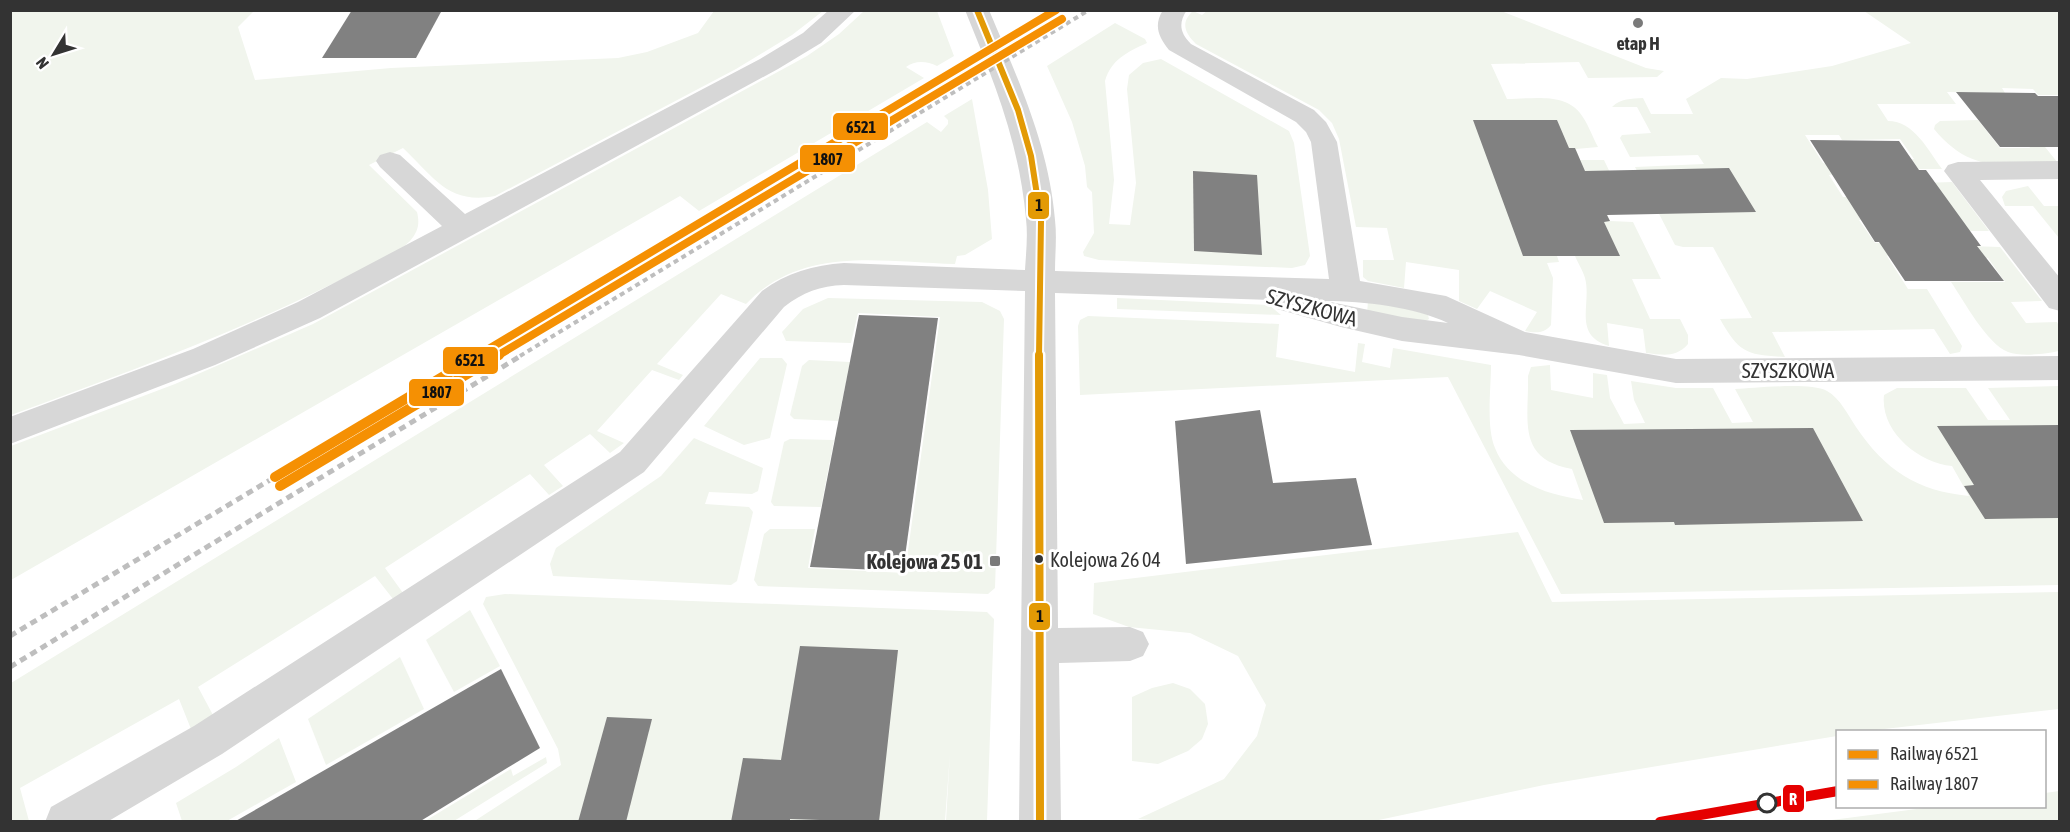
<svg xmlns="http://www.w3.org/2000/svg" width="2070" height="832" viewBox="0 0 2070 832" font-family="'Asap Condensed',sans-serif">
<rect width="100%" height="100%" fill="#fff"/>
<g fill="#f1f5ed">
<path d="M1208,10l293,1 145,57 18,3 -7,6 -69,1 -9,-16 -88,2 16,35c23,0 57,-7 73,14 8,10 12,23 18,34l-22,2 4,11h24l23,48h-23l6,13 23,1 28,57h-29l18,40h30l8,16v9c-12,14 -25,11 -42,9l-3,-24 -36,-6 2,23c-37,-11 -17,-42 -24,-68 -2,-7 -7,-15 -10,-22h-18l2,6 -12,1 6,15 -2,47c-7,9 -16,8 -26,6l12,-19 -47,-21 -13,18 -18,-8v-31l-53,-8 -2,26 -36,-7 -5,-4v-17h31l-7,-32 -31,-1 -17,-88 -7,-16 -13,-13 -123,-66c-11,-11 -16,-21 -3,-33l9,4z"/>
<path d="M10,11h244l-16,16 17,53 136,-12 227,-10 29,-6 51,-19 16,-22h109l-31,24 -56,34 -241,127c-47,9 -61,-19 -92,-48l-34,17 48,47c3,12 1,20 -7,29 -18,17 -54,31 -76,42 -104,52 -214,92 -323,132z"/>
<path d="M864,11h73l17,45 -17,10c-10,-5 -22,-6 -31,1l18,11 -225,133 -19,-15 -669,384v-134l164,-62 138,-60 494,-268 32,-22z"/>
<path d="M1864,11h195v84h-21l-5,-6 -31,-1 3,5 -58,-1 9,12h-79l11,17c26,0 40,29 54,48h-29l-6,-9 7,-1 -14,-20 -58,1 -3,-5h-34l18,28 5,1 8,10 -7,1 14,22h11l15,22 -10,1 16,23h6l8,12 -2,1 21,33h19l35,57 -2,6 -10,2 -16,-25 -162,3 13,25c-38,-2 -46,-4 -65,-38l32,-1 -39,-71h-30l-8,-2 -40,-78 69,-3 -6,-9 -68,2 -10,-19 2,-3 29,-2 -14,-26h-25c9,-9 19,-8 31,-9l8,16h42l-7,-15 35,-21 26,1 85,-13 79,-23z"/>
<path d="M1115,23l30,16 2,4c-20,9 -36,17 -42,38l9,99 -5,44 21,1 6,-42 -9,-94 2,-14 14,-12 18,-4 128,72 5,12 16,113 -5,9 -13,3 -193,-8 -15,-4 -1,-4 11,-19 -2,-41 -5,-5 -2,-21 -13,-44 -25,-56z"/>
<path d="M972,99l16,91 4,49 -27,16 -8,1 -2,8c-75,-2 -152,-19 -209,40l-25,-10 -64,70 26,11 -4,5 -27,-10 -55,61 27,12 -14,10 -20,-19 -46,31 19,21 -14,9 -19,-21 -145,94 18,25 -10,6 -18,-23 -177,111 15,28 -22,14 -12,-30 -159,89 9,33 -18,1v-139l916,-561 14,10 7,-8v-4l-4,-4z"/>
<path d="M1978,120l22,28h30l-3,-6h14l17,21c-53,1 -86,12 -124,-34l1,-4 5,-4z"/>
<path d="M1952,182l37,49h-30l-36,-48z"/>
<path d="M2028,186l16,20h15v32l-26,-32h-28l-3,-9 4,-6z"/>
<path d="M1969,246l31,1 42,54 -31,1 15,21 31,-1 2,4v25c-14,3 -38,6 -51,1 -21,-8 -44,-51 -57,-70h54l-17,-24h-10z"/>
<path d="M828,298l154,4 18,9 4,8 -9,269 -7,6 -230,-8 -4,-6 10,-46 6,-5h45l-7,39 97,5 35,-256 -82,-4 -7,30 -65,-2 -4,-9 21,-23z"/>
<path d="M1117,298l152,7 12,10 -164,-6z"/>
<path d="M1368,301l47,8 13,6 1,4 -5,3 -57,-8z"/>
<path d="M1088,316l191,8 -3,33 79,15 3,-29 7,1 -3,18 28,6 3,-20 98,17c0,24 -5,62 4,83 14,36 55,47 88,52l-11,-31c-56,-10 -43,-49 -44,-93l3,-9 19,-2 1,25 42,8v-25l14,2 3,23 14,26 21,-1 -11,-23 -3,-19 45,7h37l19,35 21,-1 -18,-33c21,-1 75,-7 92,2 13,7 21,24 29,36 29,43 61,64 113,69l-17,-30c-34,-3 -72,-35 -68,-71l13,-7h69l22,32h22l-22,-32 71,-2v199l-498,9 -113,-217 -368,18 -2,-69 2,-6z"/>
<path d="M760,358h22l5,6 -17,74 -26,7 -40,-19z"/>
<path d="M809,360l41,2 -12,59 -44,-2 -4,-4 12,-49z"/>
<path d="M694,438l69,30 -5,23 -6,3 -43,-2 -4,12 44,3 4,5 -16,69 -6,4 -178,-9 -3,-12 6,-16 105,-72z"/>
<path d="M790,439l44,1 -13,67 -47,-1 -3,-4 13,-60z"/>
<path d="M1518,532l34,70 507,-10v117l-192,22 -29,1 -1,4 -293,49 -170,36h-222l-1,-1 -13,-1 86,-40 33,-43 9,-31 -28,-49 -48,-23 -61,-6 -36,-13 1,-31z"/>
<path d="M505,594l482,18 7,7 -7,202h-41l4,-68 -5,68 -472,1 88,-57 -3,-16 -75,-145 3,-7z"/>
<path d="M470,610l30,56 -46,26 -28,-52z"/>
<path d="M400,657l24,52 -98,56 -18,-46z"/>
<path d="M1173,683l17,6 15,15 3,20 -6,15 -14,12 -30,13 -26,-3v-64l20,-9z"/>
<path d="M279,738l17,44 -69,39h-45l-6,-18 60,-36z"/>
<path d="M546,757l1,6 -93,58h-29l86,-52 2,7z"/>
<path d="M2059,791v30h-235l108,-14 112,-1 1,-13z"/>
</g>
<g fill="#818181">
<path d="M352,10h90l-26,48h-94z"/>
<path d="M1956,92l79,1 3,3h22v51h-60z"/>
<path d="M1473,120h84l12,28h6l10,23 144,-3 27,44 -149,3 3,6 -6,1 16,34h-97z"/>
<path d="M1810,140l89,1 20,29h7l55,76h-4l27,35h-99l-26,-39h-4z"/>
<path d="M1193,171l64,4 5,80 -68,-4z"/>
<path d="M859,315l79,3 -35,253 -93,-4z"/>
<path d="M1260,410l13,73 83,-5 16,67 -186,19 -11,-143z"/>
<path d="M2060,425v93l-75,1 -21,-33 10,-1 -37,-59z"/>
<path d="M1813,428l50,93 -188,4 -1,-3 -70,1 -34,-93z"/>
<path d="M800,646l98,4 -19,172 -89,-3v3h-59l12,-64 38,2z"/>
<path d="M501,669l39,79 -121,74h-185z"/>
<path d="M607,717l45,2 -26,103h-48z"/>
</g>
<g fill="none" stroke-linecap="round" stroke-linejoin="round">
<g fill="#d7d7d7" fill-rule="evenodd">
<path d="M829,10h27l-35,33 -43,26 -458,249 -105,47 -205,79v-27l183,-68 105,-47 144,-76 -62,-59 -4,-6 4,-6 10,-3 10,3 65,59 295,-155 43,-26z"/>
<path d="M965,10h24c29,69 60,136 66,210 2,17 0,34 0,51l274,8 -18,-137 -5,-10 -10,-10 -127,-72c-10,-13 -16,-24 -6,-40h24c-9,13 -7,23 4,34l123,66 12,12 11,20 23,139 86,15 79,36 151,27 384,-3v24l-384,3 -157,-28 -117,-14 -61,-14 -64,-18 -4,-9 -218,-7 3,335 72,-1 13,5 6,12 -6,12 -13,5 -71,2 2,159h-42l6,-531 -181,-6c-24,1 -41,7 -60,22l-140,165 -422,282 -115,68h-62l6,-15 143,-81 426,-274 142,-161c24,-18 52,-26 82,-28l181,7c1,-17 3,-34 1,-51 -7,-78 -32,-137 -61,-209zM1326,301c38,0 88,6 122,22l-46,-6z"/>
<path d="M2060,161v18l-80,1 80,98v33l-11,-3 -105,-137 4,-6 10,-3z"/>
</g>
<path stroke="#bebebe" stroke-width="4" stroke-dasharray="5 4" stroke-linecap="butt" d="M520,356l569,-346"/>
<g stroke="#bebebe" stroke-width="5" stroke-dasharray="7 5" stroke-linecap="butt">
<path d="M10,636l265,-159"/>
<path d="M10,667l512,-312"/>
</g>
<defs>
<path id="bus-1-far1" d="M977,10l41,100 13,46 10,65 -2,135"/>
<path id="bus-1" d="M1039,355l1,467"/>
</defs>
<use href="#bus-1-far1" stroke="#fff" stroke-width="10"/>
<use href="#bus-1" stroke="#fff" stroke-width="13"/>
<use href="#bus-1-far1" stroke="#e39a05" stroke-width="6"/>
<use href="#bus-1" stroke="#e39a05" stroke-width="8"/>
<defs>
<path id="rail-1-far1" d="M477,356l579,-346"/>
<path id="rail-1" d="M275,477l204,-122"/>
<path id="rail-2-far1" d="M497,356l565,-337"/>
<path id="rail-2" d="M280,486l219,-131"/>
<path id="rail-3" d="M1660,822l178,-31"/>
</defs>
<use href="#rail-1-far1" stroke="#fff" stroke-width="11"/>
<use href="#rail-1" stroke="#fff" stroke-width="14"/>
<use href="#rail-2-far1" stroke="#fff" stroke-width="11"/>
<use href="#rail-2" stroke="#fff" stroke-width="14"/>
<use href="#rail-3" stroke="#fff" stroke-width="14"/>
<use href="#rail-1-far1" stroke="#f59003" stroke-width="8"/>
<use href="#rail-1" stroke="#f59003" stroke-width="10"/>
<use href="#rail-2-far1" stroke="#f59003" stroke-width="8"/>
<use href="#rail-2" stroke="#f59003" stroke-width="10"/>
<use href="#rail-3" stroke="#e50000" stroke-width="10"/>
</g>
<g fill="#7a7a7a" stroke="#fff" stroke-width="2">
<circle cx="1638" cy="23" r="6"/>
<rect x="989" y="555" width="12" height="12" rx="3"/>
</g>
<circle fill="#333" stroke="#fff" stroke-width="2" cx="1039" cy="559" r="5"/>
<circle fill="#fff" stroke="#333" stroke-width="3" cx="1767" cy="803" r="9"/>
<g text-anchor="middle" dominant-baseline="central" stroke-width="6" stroke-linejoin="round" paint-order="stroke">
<g font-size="18" font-weight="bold" fill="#333" stroke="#fff">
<text x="1638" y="43">etap H</text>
</g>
<g font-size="20" fill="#333" stroke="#fff" text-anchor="start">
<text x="1050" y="559">Kolejowa 26 04</text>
</g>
<g font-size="21" fill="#333" stroke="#fff">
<text transform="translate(1312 307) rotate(15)">SZYSZKOWA</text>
<text x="1788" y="370">SZYSZKOWA</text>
</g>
<g font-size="21" font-weight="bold" fill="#333" stroke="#fff" text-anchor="end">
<text x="983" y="561">Kolejowa 25 01</text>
</g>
</g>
<g stroke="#fff" stroke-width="2">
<rect x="832" y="112" width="57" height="29" rx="6" fill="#f59003"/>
<rect x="799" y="144" width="57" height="29" rx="6" fill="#f59003"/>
<rect x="1027" y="191" width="23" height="29" rx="6" fill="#e39a05"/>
<rect x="442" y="346" width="57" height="29" rx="6" fill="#f59003"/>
<rect x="408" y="378" width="57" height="29" rx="6" fill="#f59003"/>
<rect x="1028" y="602" width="23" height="29" rx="6" fill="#e39a05"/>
<rect x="1782" y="784" width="23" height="29" rx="6" fill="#e50000"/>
</g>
<g font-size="16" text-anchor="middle" font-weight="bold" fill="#fff">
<text x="1793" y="805">R</text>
</g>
<g font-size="16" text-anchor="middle" font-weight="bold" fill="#111">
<text x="861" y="133">6521</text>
<text x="828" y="165">1807</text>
<text x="1039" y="211">1</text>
<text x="470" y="366">6521</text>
<text x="437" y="398">1807</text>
<text x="1040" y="622">1</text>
</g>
<rect width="2070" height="832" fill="none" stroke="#333333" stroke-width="24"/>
<rect x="1836" y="730" width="210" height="78" fill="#ffffff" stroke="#adadad" stroke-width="1.5"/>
<rect x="1848" y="750" width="30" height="9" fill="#f59003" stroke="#adadad" stroke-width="1.5"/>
<text x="1890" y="760" font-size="18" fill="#333333">Railway 6521</text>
<rect x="1848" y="780" width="30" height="9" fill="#f59003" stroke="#adadad" stroke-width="1.5"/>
<text x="1890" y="790" font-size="18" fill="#333333">Railway 1807</text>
<g transform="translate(54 54) rotate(232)" stroke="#ffffff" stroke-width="4.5" paint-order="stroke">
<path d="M0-4.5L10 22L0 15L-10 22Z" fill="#333333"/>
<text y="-9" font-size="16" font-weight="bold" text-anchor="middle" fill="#333333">N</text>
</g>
</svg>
